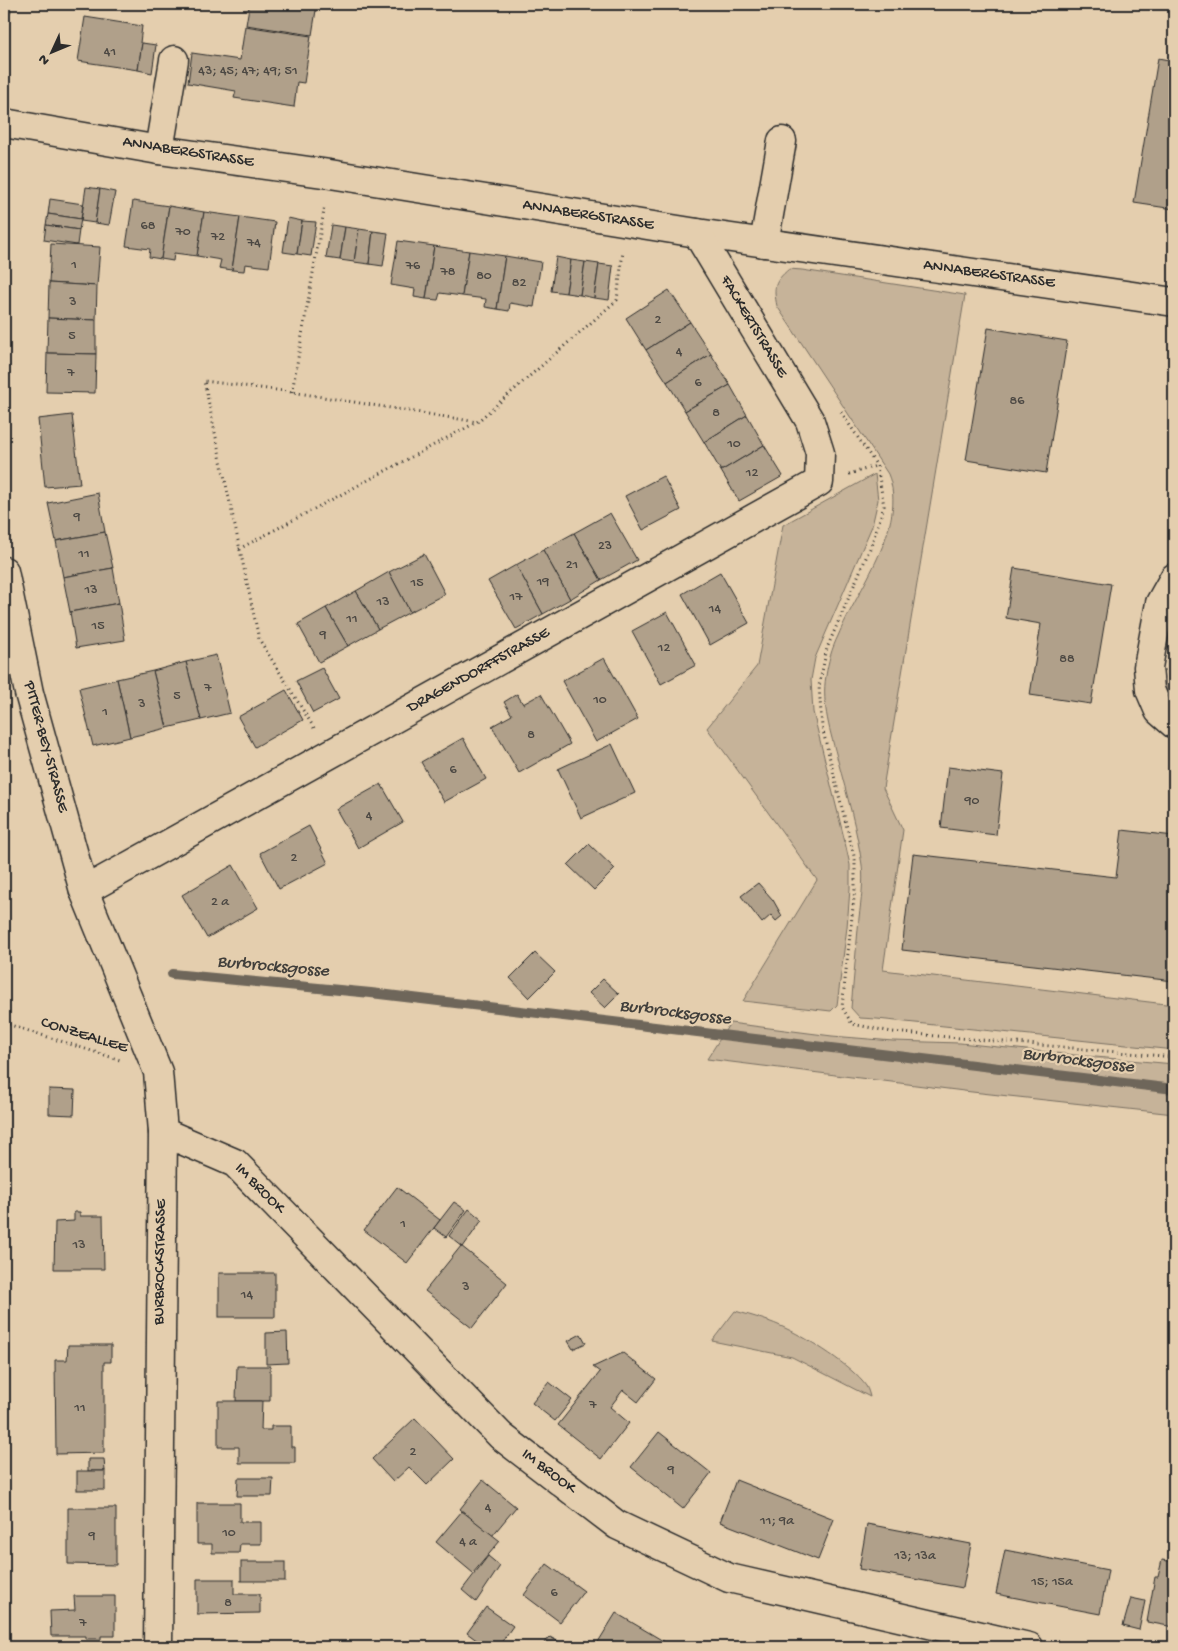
<svg xmlns="http://www.w3.org/2000/svg" width="1178" height="1651" viewBox="0 0 1178 1651" font-family="'Gochi Hand',sans-serif">
<rect width="100%" height="100%" fill="#e4ceae"/>
<filter id="ink" filterUnits="userSpaceOnUse"><feTurbulence type="fractalNoise" baseFrequency=".02" numOctaves="2"/><feDisplacementMap in="SourceGraphic" scale="10" xChannelSelector="R" yChannelSelector="G"/><feConvolveMatrix kernelMatrix="1 2 1 2 8 2 1 2 1" color-interpolation-filters="sRGB"/></filter>
<g filter="url(#ink)">
<g fill="#c6b399" stroke="#786f62">
<path d="M789,269l13,1 163,25 -82,493 20,42 -20,140 291,35v45l-297,-31 -17,-1 -9,-10c3,-30 5,-60 8,-90 2,-17 5,-36 3,-53 -5,-35 -15,-70 -24,-104 -7,-27 -17,-57 -12,-85 2,-14 6,-28 12,-40 19,-46 71,-111 50,-162l-111,-168c-4,-19 -3,-24 12,-37z"/>
<path d="M875,474l3,26 -6,26 -57,132 -4,22 2,32 31,126 6,27v24l-3,38 -10,78 -6,6 -88,-10 74,-121 -110,-152 50,-62 26,-141z"/>
<path d="M1166,669l8,2v35c-8,-12 -10,-23 -8,-37z"/>
<path d="M730,1023l102,13 61,5 67,2 124,13 90,8v50l-202,-22 -265,-33z"/>
<path d="M735,1311c18,5 36,10 52,18 22,10 65,37 79,57 2,3 3,7 4,11l-78,-40 -80,-16z"/>
</g>
<g fill="none" stroke-linecap="round" stroke-linejoin="round">
<path stroke="#6e665a" stroke-width="10" d="M172,974l199,19 803,96"/>
</g>
<g fill="#b0a08a" stroke="#2b2b2b">
<path d="M238,4h79l-5,31 -66,-10 3,-18 -11,-2z"/>
<path d="M4,7l7,4 -7,14z"/>
<path d="M85,17l57,9 -2,17h2l-4,27 -60,-9z"/>
<path d="M245,26l66,10 -7,47 -7,-1 -3,25 -60,-9 2,-7 -48,-8 4,-30 48,7z"/>
<path d="M142,43l14,2 -4,28 -14,-3z"/>
<path d="M1158,58l16,3v148l-40,-6z"/>
<path d="M86,187l14,2 -5,34 -14,-2z"/>
<path d="M100,189l15,3 -6,33 -14,-2z"/>
<path d="M50,199l33,5 -2,15 -33,-5z"/>
<path d="M133,201l36,5 -8,53 -12,-2 1,-8 -24,-3z"/>
<path d="M169,206l35,6 -7,44 -23,-3 -1,8 -12,-2z"/>
<path d="M204,212l36,5 -8,53 -13,-2 2,-8 -24,-4z"/>
<path d="M48,214l33,5 -2,11 -33,-5z"/>
<path d="M240,217l35,5 -6,45 -24,-3 -1,7 -12,-1z"/>
<path d="M288,218l14,3 -5,33 -14,-2z"/>
<path d="M302,221l14,1 -5,34 -14,-2z"/>
<path d="M46,225l33,5 -2,15 -33,-5z"/>
<path d="M331,225l14,2 -5,33 -14,-2z"/>
<path d="M345,227l14,2 -5,33 -14,-2z"/>
<path d="M359,229l14,2 -4,33 -15,-2z"/>
<path d="M373,231l15,2 -5,33 -14,-2z"/>
<path d="M398,241l36,5 -8,53 -12,-2 1,-8 -24,-4z"/>
<path d="M51,244l49,3 -3,39 -48,-3z"/>
<path d="M434,246l35,5 -7,45 -22,-3 -2,7 -12,-1z"/>
<path d="M469,251l36,5 -8,53 -12,-2 1,-8 -24,-3z"/>
<path d="M505,256l36,6 -7,45 -24,-4 -1,8 -12,-2z"/>
<path d="M556,257l15,3 -5,33 -15,-2z"/>
<path d="M571,260l14,2 -5,33 -14,-2z"/>
<path d="M585,262l14,2 -5,34 -14,-3z"/>
<path d="M599,264l14,2 -4,34 -15,-2z"/>
<path d="M49,283l48,3 -1,34 -48,-2z"/>
<path d="M669,290l21,32 -44,28 -20,-32z"/>
<path d="M48,318l48,2v34l-49,-1z"/>
<path d="M690,322l21,32 -44,28 -21,-32z"/>
<path d="M988,328l79,13 -21,132 -80,-13z"/>
<path d="M47,353l49,1 -1,39 -49,-1z"/>
<path d="M711,354l19,31 -45,26 -18,-29z"/>
<path d="M730,385l17,30 -43,27 -19,-31z"/>
<path d="M72,415l8,69 -35,3 -7,-68z"/>
<path d="M747,415l17,30 -43,26 -17,-29z"/>
<path d="M764,445l19,31 -44,25 -18,-30z"/>
<path d="M663,476l18,34 -38,20 -18,-34z"/>
<path d="M98,493l7,39 -49,9 -8,-38z"/>
<path d="M610,513l27,47 -36,20 -27,-47z"/>
<path d="M105,532l8,36 -50,9 -7,-36z"/>
<path d="M574,533l27,47 -31,19 -27,-49z"/>
<path d="M543,550l27,49 -27,15 -27,-49z"/>
<path d="M424,554l21,40 -35,18 -21,-40z"/>
<path d="M516,565l27,49 -27,15 -28,-48z"/>
<path d="M113,568l6,35 -49,9 -7,-35z"/>
<path d="M1014,568l97,16 -20,120 -61,-9 11,-71 -35,-6z"/>
<path d="M389,572l21,40 -32,17 -22,-38z"/>
<path d="M720,572l29,51 -39,22 -28,-51z"/>
<path d="M356,591l22,38 -30,17 -22,-38z"/>
<path d="M119,603l6,37 -49,8 -6,-36z"/>
<path d="M326,608l22,38 -29,16 -21,-38z"/>
<path d="M667,612l29,53 -35,19 -29,-53z"/>
<path d="M216,655l14,58 -29,7 -15,-58z"/>
<path d="M604,658l34,61 -42,23 -34,-61z"/>
<path d="M186,662l15,58 -34,8 -14,-57z"/>
<path d="M322,668l17,31 -26,14 -17,-32z"/>
<path d="M153,671l14,57 -37,9 -13,-58z"/>
<path d="M117,679l13,58 -37,9 -14,-58z"/>
<path d="M286,690l17,30 -48,27 -17,-30z"/>
<path d="M517,694l6,10 18,-10 29,50 -51,29 -27,-47 20,-11 -8,-13z"/>
<path d="M463,738l23,41 -42,23 -23,-40z"/>
<path d="M612,744l23,49 -54,25 -23,-49z"/>
<path d="M948,767l55,7 -7,61 -55,-7z"/>
<path d="M381,784l22,38 -45,26 -22,-39z"/>
<path d="M309,826l19,37 -49,26 -19,-36z"/>
<path d="M1122,830l52,6v145l-272,-31 11,-96 203,23z"/>
<path d="M589,844l26,25 -21,21 -26,-25z"/>
<path d="M233,865l25,43 -51,30 -25,-43z"/>
<path d="M758,883l15,17 9,16 -6,5 -5,-6 -9,8 -21,-27z"/>
<path d="M535,953l20,19 -26,26 -19,-20z"/>
<path d="M603,979l16,15 -14,14 -16,-15z"/>
<path d="M49,1089l26,1 -1,25 -25,-1z"/>
<path d="M397,1187l43,33 -33,43 -43,-33z"/>
<path d="M454,1202l12,8 -20,27 -12,-9z"/>
<path d="M469,1209l13,11 -19,27 -14,-11z"/>
<path d="M74,1212h6v4h23l1,53h-50l1,-47 19,-1z"/>
<path d="M461,1246l46,37 -35,45 -47,-37z"/>
<rect x="219" y="1273" width="56" height="44"/>
<path d="M287,1332l1,31 -22,1v-31z"/>
<path d="M581,1334l5,9 -13,6 -5,-8z"/>
<path d="M68,1345h43v17h-7v91l-48,1 -1,-94h12z"/>
<path d="M623,1353l33,26 -18,23 -15,-12 -13,17 19,16 -28,36 -43,-34 42,-53 -7,-5z"/>
<path d="M237,1366h33v35h-34z"/>
<path d="M549,1382l23,18 -17,21 -23,-18z"/>
<path d="M218,1401h44l-1,29h10v-4h20v21h4v16h-56v-16h-21z"/>
<path d="M415,1418l39,41 -27,26 -18,-18 -16,15 -21,-23z"/>
<path d="M659,1432l52,41 -28,36 -52,-42z"/>
<path d="M88,1459h16l1,12h-17z"/>
<rect x="77" y="1471" width="28" height="19"/>
<path d="M238,1478h35l-1,18h-35z"/>
<path d="M483,1480l33,27 -24,29 -32,-27z"/>
<path d="M736,1480l98,39 -16,41 -98,-38z"/>
<path d="M197,1503h43v19h21v22h-21l-1,9h-27v-9h-15z"/>
<path d="M68,1508h48v57l-48,-1z"/>
<path d="M462,1511l38,30 -27,32 -37,-31z"/>
<path d="M867,1524l104,20 -8,44 -104,-19z"/>
<path d="M1005,1550l103,20 -8,44 -104,-20z"/>
<path d="M488,1556l12,10 -24,36 -14,-12z"/>
<path d="M1162,1560l12,2v65l-27,-5 8,-45h3z"/>
<rect x="241" y="1562" width="44" height="19"/>
<path d="M547,1564l37,27 -24,31 -36,-27z"/>
<path d="M197,1579h37v15h26v19l-63,1z"/>
<path d="M74,1596h41v40h-14v3h-15v-3h-35l-1,-25 25,-1z"/>
<path d="M1131,1598l14,3 -6,29 -16,-4z"/>
<path d="M486,1607l27,19 -15,21h-12l-19,-14z"/>
<path d="M616,1613l54,32 -2,2h-73z"/>
<path d="M550,1637l18,10h-27z"/>
</g>
<g fill="none" stroke-linecap="round" stroke-linejoin="round">
<defs>
<g id="minor">
<path d="M4,123l155,27 171,24 367,59 477,69"/>
<path d="M159,150l15,-90"/>
<path d="M764,243l18,-102"/>
<path d="M4,571l25,122 55,198 74,181 5,60 -5,515"/>
<path d="M1174,578l-14,25 -12,64 2,23 9,21 15,13"/>
<path d="M84,891l735,-409 1,-29 -10,-32 -113,-188"/>
<path d="M163,1132l72,31 266,273 116,89 112,53 300,69"/>
</g>
</defs>
<use href="#minor" stroke="#2b2b2b" stroke-width="31"/>
<g stroke="#2b2b2b" stroke-width="3" stroke-dasharray="1 4" stroke-linecap="butt">
<path d="M292,392l33,-187"/>
<path d="M841,412l36,54 7,40 -13,40 -44,102 -8,38 3,41 33,133v29l-13,118 10,17 40,8 282,25"/>
<path d="M849,474l27,-8"/>
<path d="M239,549l238,-127 140,-122 6,-49"/>
<path d="M314,728l-55,-89 -55,-258 88,11 185,30"/>
<path d="M4,1023l116,37"/>
</g>
<use href="#minor" stroke="#e4ceae" stroke-width="28"/>
</g>
</g>
<g text-anchor="middle" dominant-baseline="central" stroke-width="4.5" stroke-linejoin="round" paint-order="stroke">
<g font-size="14" fill="#4c4843">
<text x="110" y="52">41</text>
<text x="248" y="71">43; 45; 47; 49; 51</text>
<text x="148" y="226">68</text>
<text x="183" y="232">70</text>
<text x="218" y="237">72</text>
<text x="254" y="243">74</text>
<text x="74" y="265">1</text>
<text x="413" y="266">76</text>
<text x="448" y="272">78</text>
<text x="484" y="276">80</text>
<text x="519" y="283">82</text>
<text x="73" y="302">3</text>
<text x="658" y="320">2</text>
<text x="72" y="336">5</text>
<text x="679" y="352">4</text>
<text x="71" y="373">7</text>
<text x="698" y="383">6</text>
<text x="1017" y="401">86</text>
<text x="716" y="413">8</text>
<text x="734" y="444">10</text>
<text x="752" y="473">12</text>
<text x="77" y="517">9</text>
<text x="605" y="546">23</text>
<text x="84" y="554">11</text>
<text x="572" y="565">21</text>
<text x="543" y="582">19</text>
<text x="417" y="583">15</text>
<text x="91" y="590">13</text>
<text x="516" y="597">17</text>
<text x="383" y="602">13</text>
<text x="715" y="609">14</text>
<text x="352" y="619">11</text>
<text x="98" y="626">15</text>
<text x="323" y="635">9</text>
<text x="664" y="648">12</text>
<text x="1067" y="659">88</text>
<text x="208" y="688">7</text>
<text x="177" y="696">5</text>
<text x="600" y="700">10</text>
<text x="142" y="704">3</text>
<text x="105" y="712">1</text>
<text x="531" y="735">8</text>
<text x="453" y="770">6</text>
<text x="972" y="801">90</text>
<text x="369" y="816">4</text>
<text x="294" y="858">2</text>
<text x="220" y="902">2 a</text>
<text x="403" y="1224">1</text>
<text x="79" y="1245">13</text>
<text x="466" y="1287">3</text>
<text x="247" y="1295">14</text>
<text x="593" y="1405">7</text>
<text x="80" y="1408">11</text>
<text x="413" y="1452">2</text>
<text x="671" y="1470">9</text>
<text x="488" y="1508">4</text>
<text x="777" y="1521">11; 9a</text>
<text x="229" y="1533">10</text>
<text x="92" y="1536">9</text>
<text x="468" y="1542">4 a</text>
<text x="915" y="1556">13; 13a</text>
<text x="1052" y="1582">15; 15a</text>
<text x="554" y="1593">6</text>
<text x="228" y="1603">8</text>
<text x="83" y="1623">7</text>
</g>
<g font-size="16" fill="#2b2b2b" stroke="#e4ceae">
<text transform="translate(188 153) rotate(9)">ANNABERGSTRASSE</text>
<text transform="translate(588 216) rotate(9)">ANNABERGSTRASSE</text>
<text transform="translate(989 275) rotate(8)">ANNABERGSTRASSE</text>
<text transform="translate(753 327) rotate(59)">FACKERTSTRASSE</text>
<text transform="translate(479 671) rotate(-29)">DRAGENDORFFSTRASSE</text>
<text transform="translate(45 747) rotate(75)">PITTER-BEY-STRASSE</text>
<text transform="translate(84 1036) rotate(17)">CONZEALLEE</text>
<text transform="translate(259 1189) rotate(45)">IM BROOK</text>
<text transform="translate(161 1262) rotate(-89)">BURBROCKSTRASSE</text>
<text transform="translate(548 1472) rotate(37)">IM BROOK</text>
</g>
<g font-size="18" font-style="italic" fill="#413f3b" stroke="#e4ceae">
<text transform="translate(273 967) rotate(5)">Burbrocksgosse</text>
<text transform="translate(675 1013) rotate(7)">Burbrocksgosse</text>
<text transform="translate(1078 1061) rotate(7)">Burbrocksgosse</text>
</g>
</g>
<rect width="1178" height="1651" fill="none" stroke="#e4ceae" stroke-width="20"/>
<rect x="10" y="10" width="1158" height="1631" fill="none" stroke="#2b2b2b" stroke-width="2" filter="url(#ink)"/>
<g transform="translate(52 52) rotate(226)" stroke="#e4ceae" stroke-width="4" paint-order="stroke">
<path d="M0-4L9 19L0 12L-9 19Z" fill="#2b2b2b"/>
<text y="-8" font-size="14" font-weight="bold" text-anchor="middle" fill="#2b2b2b">N</text>
</g>
</svg>
